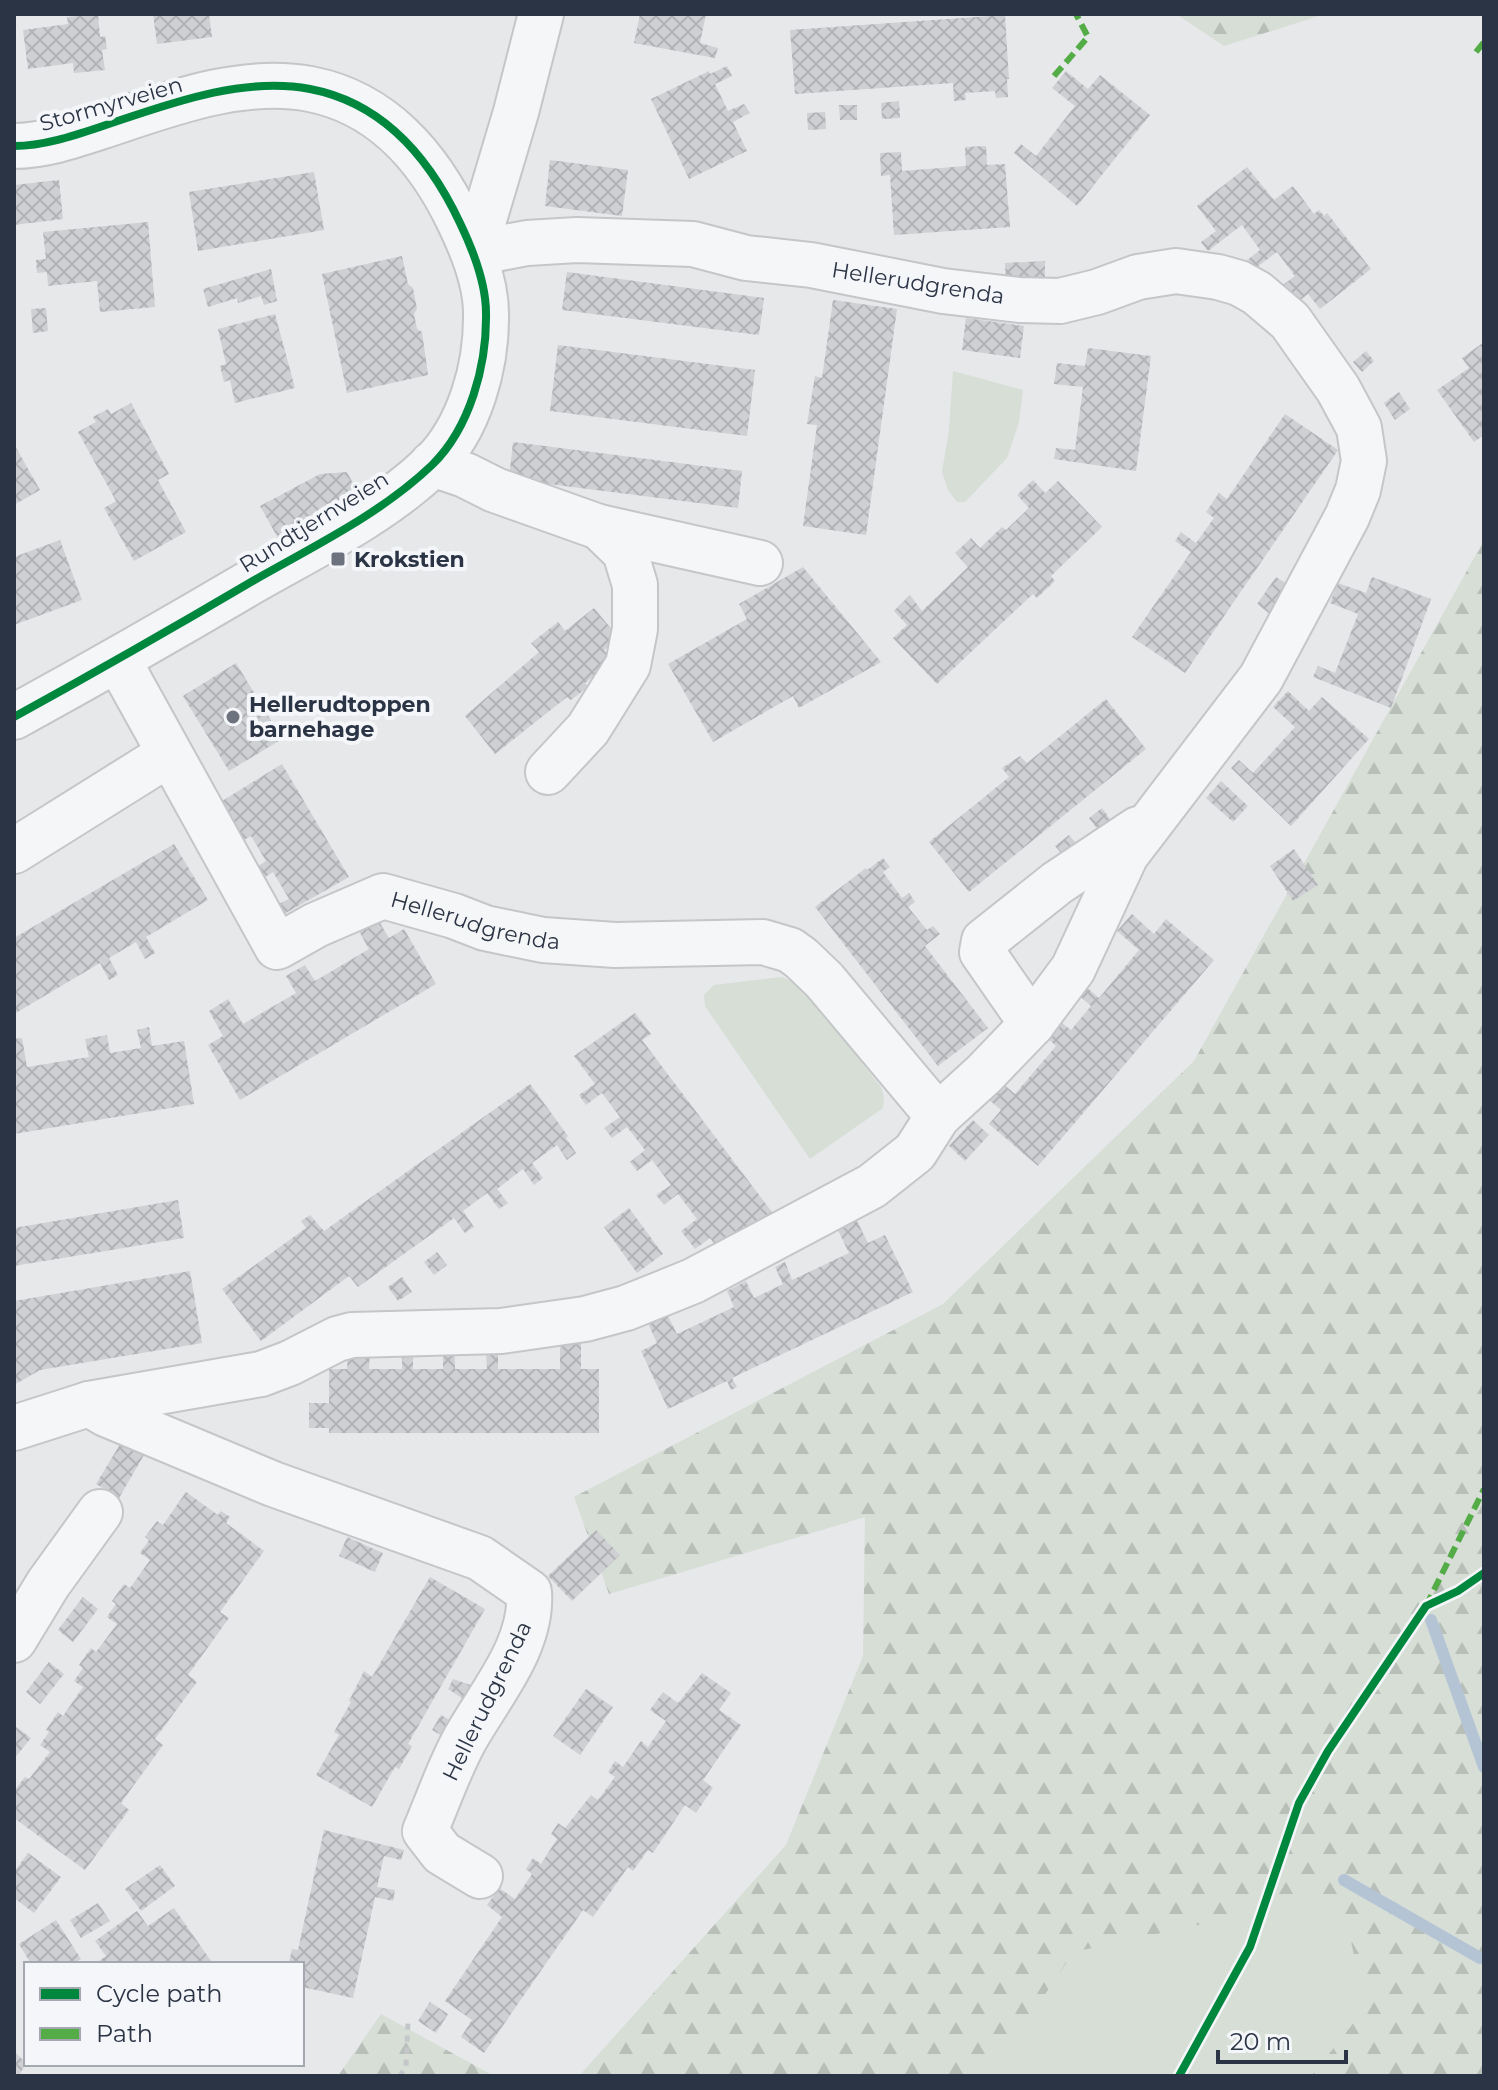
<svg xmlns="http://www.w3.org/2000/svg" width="1498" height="2090" viewBox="0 0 1498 2090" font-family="Montserrat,sans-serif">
<defs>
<pattern id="forest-firs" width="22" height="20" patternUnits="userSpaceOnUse" patternTransform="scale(2)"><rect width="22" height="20" fill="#d6ded6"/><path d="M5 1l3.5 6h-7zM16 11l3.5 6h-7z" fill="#b8bfb9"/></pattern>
<pattern id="building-cross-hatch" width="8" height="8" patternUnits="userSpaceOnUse" patternTransform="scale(2)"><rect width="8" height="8" fill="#ced0d3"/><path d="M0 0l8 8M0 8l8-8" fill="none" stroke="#b1b3b6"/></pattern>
</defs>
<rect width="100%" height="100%" fill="#e6e8ea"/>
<g fill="url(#forest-firs)">
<path d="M1176,14h149l-101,32z"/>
<path d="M1484,540v1536h-173l55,-69 -292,-55 -84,124h-411l207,-231 77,-189 2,-139 -256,77 -35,-97 369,-193 251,-243z"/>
<path d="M381,2014l113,62h-156z"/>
</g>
<g fill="#d6ded6">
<path d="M953,371l70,19 -4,32 -12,36 -42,44h-8l-9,-12 -6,-18 7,-42z"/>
<path d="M782,977l20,9 79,101 3,10 -1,11 -73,51 -105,-153 -1,-11 10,-10z"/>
<path d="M1340,1894l26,113 -55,69h-321l84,-124z"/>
</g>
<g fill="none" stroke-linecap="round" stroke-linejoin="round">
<g stroke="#b4c4d5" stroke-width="12">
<path d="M1431,1620l53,147"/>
<path d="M1344,1880l136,78"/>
</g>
</g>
<g fill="url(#building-cross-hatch)">
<path d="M98,14l2,23 5,-1 2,13 -5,1 3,20 -31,3 -1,-10 -45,6 -5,-39 45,-6 -1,-7z"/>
<path d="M153,14h56l3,23 -55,7z"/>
<path d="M640,14h66l-6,29 18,5 -3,10 -81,-15z"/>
<path d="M1005,15l4,64h-2l1,18 -12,1 -1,-7 -30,2 1,7 -12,1 -1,-18 -158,11 -5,-64z"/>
<path d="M727,66l5,10 -17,8 13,27 16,-7 6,9 -17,9 14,29 -58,28 -38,-80 58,-28 1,3z"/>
<path d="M1066,71l22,18 12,-14 50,40 -73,91 -63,-53 7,-9 15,12 39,-50 -23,-18z"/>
<path d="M899,101l1,17 -18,1 -1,-16z"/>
<path d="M839,105h18v15h-17z"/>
<path d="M825,112l1,17 -18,1 -1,-17z"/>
<path d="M986,146l1,19 18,-1 5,63 -116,8 -4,-60 -9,1 -1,-23 21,-1 1,19 64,-5 -1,-19z"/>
<path d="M550,160l78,10 -6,46 -77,-10z"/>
<path d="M1247,167l27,33 19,-14 21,28 5,-4 5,6 3,-3 44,56 -51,40 -12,-15 -14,11 -14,-18 15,-11 -18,-24 -24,18 -7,-9 14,-11 -18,-25 -34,26 -7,-9 15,-11 -19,-25z"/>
<path d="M314,172l10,58 -126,21 -9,-59z"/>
<path d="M59,180l4,39 -49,6v-40z"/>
<path d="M148,222l7,85 -55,5 -3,-31 -49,5 -1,-14 -10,1 -1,-13 10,-1 -3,-27z"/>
<path d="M402,256l6,28 5,4 4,21 -3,5 3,15 5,3 6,43 -81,18 -25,-119z"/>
<path d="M1045,261v20l-39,2 -1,-20z"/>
<path d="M271,269l6,32 -13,4 -3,-9 -23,7 -1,-5 -29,9 -5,-18z"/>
<path d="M567,272l197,26 -5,37 -197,-25z"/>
<path d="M833,300l64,9 -31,226 -63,-9 14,-101 -10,-1 8,-48 7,2z"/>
<path d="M46,308l2,23 -15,2 -2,-24z"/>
<path d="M275,314l20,74 -60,15 -5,-23 -6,2 -4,-16 6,-2 -8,-35z"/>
<path d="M966,318l58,8 -4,32 -58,-8z"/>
<path d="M1484,342v93l-10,7 -37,-52 32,-22 -7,-10z"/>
<path d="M558,345l197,25 -8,66 -197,-25z"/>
<path d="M1088,348l63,8 -15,115 -82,-12 2,-11 19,2 8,-63 -29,-3 3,-21 28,3z"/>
<path d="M1366,351l8,10 -12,11 -9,-10z"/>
<path d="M1399,392l11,17 -15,11 -11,-17z"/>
<path d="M131,403l38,71 -11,6 28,52 -52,29 -30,-53 12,-7 -38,-69 18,-10 -3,-5 15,-8 3,5z"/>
<path d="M1285,414l53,36 -153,223 -53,-36 59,-85 -16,-11 6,-9 15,11 18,-25 -8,-6 13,-19 8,6z"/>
<path d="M513,442l229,29 -4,37 -229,-29z"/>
<path d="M14,444l26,46 -26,15z"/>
<path d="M347,472l10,19 -79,47 -18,-32 60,-32z"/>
<path d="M1033,480l12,13 13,-12 44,46 -51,49 4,5 -18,17 -4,-4 -96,90 -44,-46 14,-13 -13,-14 16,-16 12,16 46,-44 -13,-14 16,-15 9,10 22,-21 4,3 23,-22 -12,-13z"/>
<path d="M60,540l22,60 -68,25v-68z"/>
<path d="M803,567l78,95 -82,46 -6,-12 -80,46 -45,-78 79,-45 -8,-15z"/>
<path d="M1276,577l14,9 -20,28 -13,-10z"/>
<path d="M1372,577l59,22 -40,109 -78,-31 5,-11 17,7 23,-59 -28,-11 8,-20 28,10z"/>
<path d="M594,608l25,30 -15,12 9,11 -28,22 3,4 -17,13 -4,-3 -72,57 -30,-38 74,-64 -8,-9 27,-21 7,9z"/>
<path d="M236,663l46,76 -53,32 -46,-75z"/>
<path d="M1288,691l21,20 13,-14 47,42 -78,87 -60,-58 8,-8 14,13 42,-46 -22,-20z"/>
<path d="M1106,699l40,50 -177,143 -40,-50 80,-65 -7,-9 18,-12 7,7z"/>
<path d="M282,764l67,113 -72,41 -6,-10 18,-9 -16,-27 -16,10 -7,-11 16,-10 -15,-25 -16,9 -16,-42z"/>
<path d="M1221,781l27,25 -15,16 -27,-24z"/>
<path d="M1102,808l10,14 -13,9 -10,-13z"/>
<path d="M1069,835l11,13 -14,11 -11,-13z"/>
<path d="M174,844l34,56 -62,37 9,16 -10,6 -9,-17 -27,16 9,17 -9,5 -9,-17 -86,51v-76z"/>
<path d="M1294,849l24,36 -25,16 -23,-35z"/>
<path d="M883,858l7,9 -7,5 19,26 7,-5 6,9 -7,5 19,23 6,-4 7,8 -15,12 63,82 -50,38 -123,-159 51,-39 1,2z"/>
<path d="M374,913l15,25 15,-9 32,55 -196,116 -32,-55 15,-9 -14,-25 19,-12 15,25 53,-31 -10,-17 19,-11 10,16 54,-32 -14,-25z"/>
<path d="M1132,914l22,20 12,-15 48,41 -176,206 -49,-42 12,-14 -14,-12 14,-16 14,12 41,-48 -13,-12 13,-16 15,12 20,-24 -14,-12 7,-9 15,13 40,-48 -22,-19z"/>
<path d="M635,1013l16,21 -9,6 130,172 -52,39 -10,-13 -15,11 -14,-18 16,-12 -19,-25 -14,11 -8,-10 15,-10 -19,-25 -15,11 -7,-9 15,-12 -18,-23 -15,11 -8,-10 16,-11 -18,-24 -16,12 -7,-10 16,-11 -21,-28z"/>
<path d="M149,1027l3,19 32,-5 10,63 -180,30v-95l8,-1 5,29 62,-10 -4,-18 22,-4 3,18 31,-5 -4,-18z"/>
<path d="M530,1084l38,52 -2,2 10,15 -9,7 -10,-15 -25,18 11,15 -9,7 -11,-16 -26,20 11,14 -9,6 -12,-16 -24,18 11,16 -9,6 -11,-15 -96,69 -9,-11 -88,65 -39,-52 84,-61 -5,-7 9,-6 14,16z"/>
<path d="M973,1120l16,15 -24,26 -16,-15z"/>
<path d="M178,1200l6,38 -170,28v-38z"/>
<path d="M629,1208l34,46 -26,19 -33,-46z"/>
<path d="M855,1217l13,26 17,-8 28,57 -181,86 5,9 -6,3 -4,-9 -59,28 -27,-58 16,-8 -12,-26 19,-9 13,26 57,-27 -7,-16 19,-10 8,17 29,-14 -8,-17 10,-5 7,18 57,-27 -13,-27z"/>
<path d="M437,1252l10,13 -13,10 -10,-13z"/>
<path d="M190,1271l12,72 -162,27 -26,15v-84z"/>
<path d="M402,1277l10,15 -14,9 -10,-14z"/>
<path d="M581,1340v29h18v64h-270v-5h-20v-25h20v-34h18l1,-19h22l-1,19h33v-19l11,1v18h30v-18l12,-1v19h32l-1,-18 12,-1v19h62v-28z"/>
<path d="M122,1441l22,14 -25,43 -23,-14z"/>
<path d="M186,1492l32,23 3,-4 9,6 -4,6 38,28 -44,61 9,6 -41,57 9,7 -42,57 8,6 -42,58 8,7 -44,60 -71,-52v-27l11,-14 4,2 21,-27 -10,-7 9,-13 -3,-2 12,-18 5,4 20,-29 -9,-6 9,-13 -4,-3 12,-17 5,4 21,-28 -10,-7 9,-13 -4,-3 12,-17 6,4 20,-28 -10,-7 9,-13 -4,-3 12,-16 6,4z"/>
<path d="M596,1530l24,25 -48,46 -24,-25z"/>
<path d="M347,1537l36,16 -8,19 -36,-16z"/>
<path d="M430,1577l55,32 -77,135 4,2 -13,23 -4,-2 -23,40 -56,-32 23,-40 -5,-3 17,-30 -2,-1 15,-30 8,6z"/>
<path d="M83,1597l15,12 -25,33 -15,-12z"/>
<path d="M49,1662l15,12 -24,30 -14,-12z"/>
<path d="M702,1673l29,20 -12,17 22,15 -38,55 10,8 -17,25 -11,-8 -32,48 -5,-3 -15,21 -5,-4 -35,50 -10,-7 -99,143 -23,-16 11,-17 -27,-19 57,-84 -15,-12 12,-17 16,11 17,-25 -6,-5 7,-11 8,6 16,-25 -6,-5 7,-11 7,5 26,-33 7,5 17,-23 -7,-5 7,-11 8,6 18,-26 7,6 18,-26 -16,-11 13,-18 15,11z"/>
<path d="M453,1679l23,8 -8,15 -20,-13z"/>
<path d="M586,1689l27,18 -33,48 -27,-19z"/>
<path d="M441,1715l14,8 -9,15 -14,-8z"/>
<path d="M16,1727l15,11 -17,21v-30z"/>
<path d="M324,1830l80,20 -3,10 -17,-4 -7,31 18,3 -2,11 -18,-4 -22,101 -51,-11v-23l-13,-2 3,-13 6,1z"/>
<path d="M28,1853l33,24 -27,36 -20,-15v-26z"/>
<path d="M160,1865l15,21 -34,25 -16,-22z"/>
<path d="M98,1903l12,18 -29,17 -11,-18z"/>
<path d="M174,1908l37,53 -3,3h-113l11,-8 -11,-15 42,-30 11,15z"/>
<path d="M56,1920l25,39 -8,5h-42l-12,-20z"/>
<path d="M430,2002l18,12 -12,19 -18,-12z"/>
<path d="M14,2051l12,12 -7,13h-5z"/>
</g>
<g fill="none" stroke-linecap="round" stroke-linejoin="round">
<defs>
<g id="minor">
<path d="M14,146c29,0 59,-10 86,-19 66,-22 140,-51 210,-38 73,14 120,70 150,134 13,27 26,60 26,90 1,52 -16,115 -54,152 -51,49 -120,82 -181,117 -78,46 -157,91 -237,135"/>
<path d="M474,253l42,-141 25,-98"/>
<path d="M432,464l33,11 30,15 104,37 26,25 10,33v44l-7,36 -40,64 -40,43"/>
<path d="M599,527l161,36"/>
<path id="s1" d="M118,660l159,287 39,-22 67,-29 71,20 31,12 58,12 72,5 148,-3 27,8 11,8 23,22 114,136"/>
<path d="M14,851l155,-97"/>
<path d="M1032,1024l-50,-72 2,-11 73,-58 81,-54"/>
<path d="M89,1404l17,10 167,70 207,74 49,34c4,54 -39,102 -64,147 -16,29 -27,62 -40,92l17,22 38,23"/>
<path d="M14,1428l75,-24 172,-30 29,-11 47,-24 15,-4 149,-4 84,-12 41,-11 67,-27 179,-95 43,-34 23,-36 46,-42 48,-50 41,-55 53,-114 135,-177 86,-161 11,-27 6,-29 -5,-33 -8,-15 -13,-24 -48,-68 -33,-28 -18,-10 -21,-6 -42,-6 -38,6 -41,15 -37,9 -41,-1 -76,-9 -132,-26 -65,-7 -53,-14 -116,-4 -50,3 -53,10"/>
<path d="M14,1640l34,-56 52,-72"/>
</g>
</defs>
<use href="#minor" stroke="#c4c6c8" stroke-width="48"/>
<path stroke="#c5c6ca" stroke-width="5" stroke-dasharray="6 6" stroke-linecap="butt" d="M400,2076l6,-10 2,-45"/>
<use href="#minor" stroke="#f5f6f7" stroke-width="44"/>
<g stroke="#54ac47" stroke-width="6" stroke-dasharray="12 6" stroke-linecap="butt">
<path d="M1476,52l8,-10"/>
<path d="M1054,76l34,-39 -12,-23"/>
<path d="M1426,1606l58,-117"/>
</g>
<defs>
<g id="cycleway">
<path d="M14,146c29,0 59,-10 86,-19 66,-22 140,-51 210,-38 73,14 120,70 150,134 13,27 26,60 26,90 1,52 -16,115 -54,152 -51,49 -120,82 -181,117 -78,46 -157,91 -237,135"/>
<path d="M1179,2076l71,-129 49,-144 29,-52 98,-145 32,-15 26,-18"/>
</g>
</defs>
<use href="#cycleway" stroke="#f4f6f9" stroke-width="13"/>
<use href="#cycleway" stroke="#00873e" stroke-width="8"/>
</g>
<g fill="#6c737f" stroke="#f4f6f9" stroke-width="3">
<rect x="330" y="551" width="16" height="16" rx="4"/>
<circle cx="233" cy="717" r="8"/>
</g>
<g text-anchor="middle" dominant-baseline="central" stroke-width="8" stroke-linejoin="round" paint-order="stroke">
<g font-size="22" fill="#2b3445" stroke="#f4f6f9">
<text transform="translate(111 104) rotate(-16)">Stormyrveien</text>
<text transform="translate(918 283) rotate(9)">Hellerudgrenda</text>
<text transform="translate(314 522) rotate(-32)">Rundtjernveien</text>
<text stroke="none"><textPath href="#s1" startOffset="542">Hellerudgrenda</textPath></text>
<text transform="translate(487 1701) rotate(-64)">Hellerudgrenda</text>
</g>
<g font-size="22" font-weight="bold" fill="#2b3445" stroke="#f4f6f9" text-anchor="start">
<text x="354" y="559">Krokstien</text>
<text x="249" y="704">Hellerudtoppen<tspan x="249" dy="25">barnehage</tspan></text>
</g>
</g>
<rect width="1498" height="2090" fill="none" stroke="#2b3445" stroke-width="32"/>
<rect x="24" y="1962" width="280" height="104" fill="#f4f6f9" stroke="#a4a8b1" stroke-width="2"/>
<rect x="40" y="1988" width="40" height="12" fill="#00873e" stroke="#a4a8b1" stroke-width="2"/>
<text x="96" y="2002" font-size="24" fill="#2b3445">Cycle path</text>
<rect x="40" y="2028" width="40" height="12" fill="#54ac47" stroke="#a4a8b1" stroke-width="2"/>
<text x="96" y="2042" font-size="24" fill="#2b3445">Path</text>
<path d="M1218 2050v12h128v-12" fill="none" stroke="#2b3445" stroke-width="4"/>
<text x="1230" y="2050" font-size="24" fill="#2b3445" stroke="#f4f6f9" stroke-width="6" paint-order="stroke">20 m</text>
</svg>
